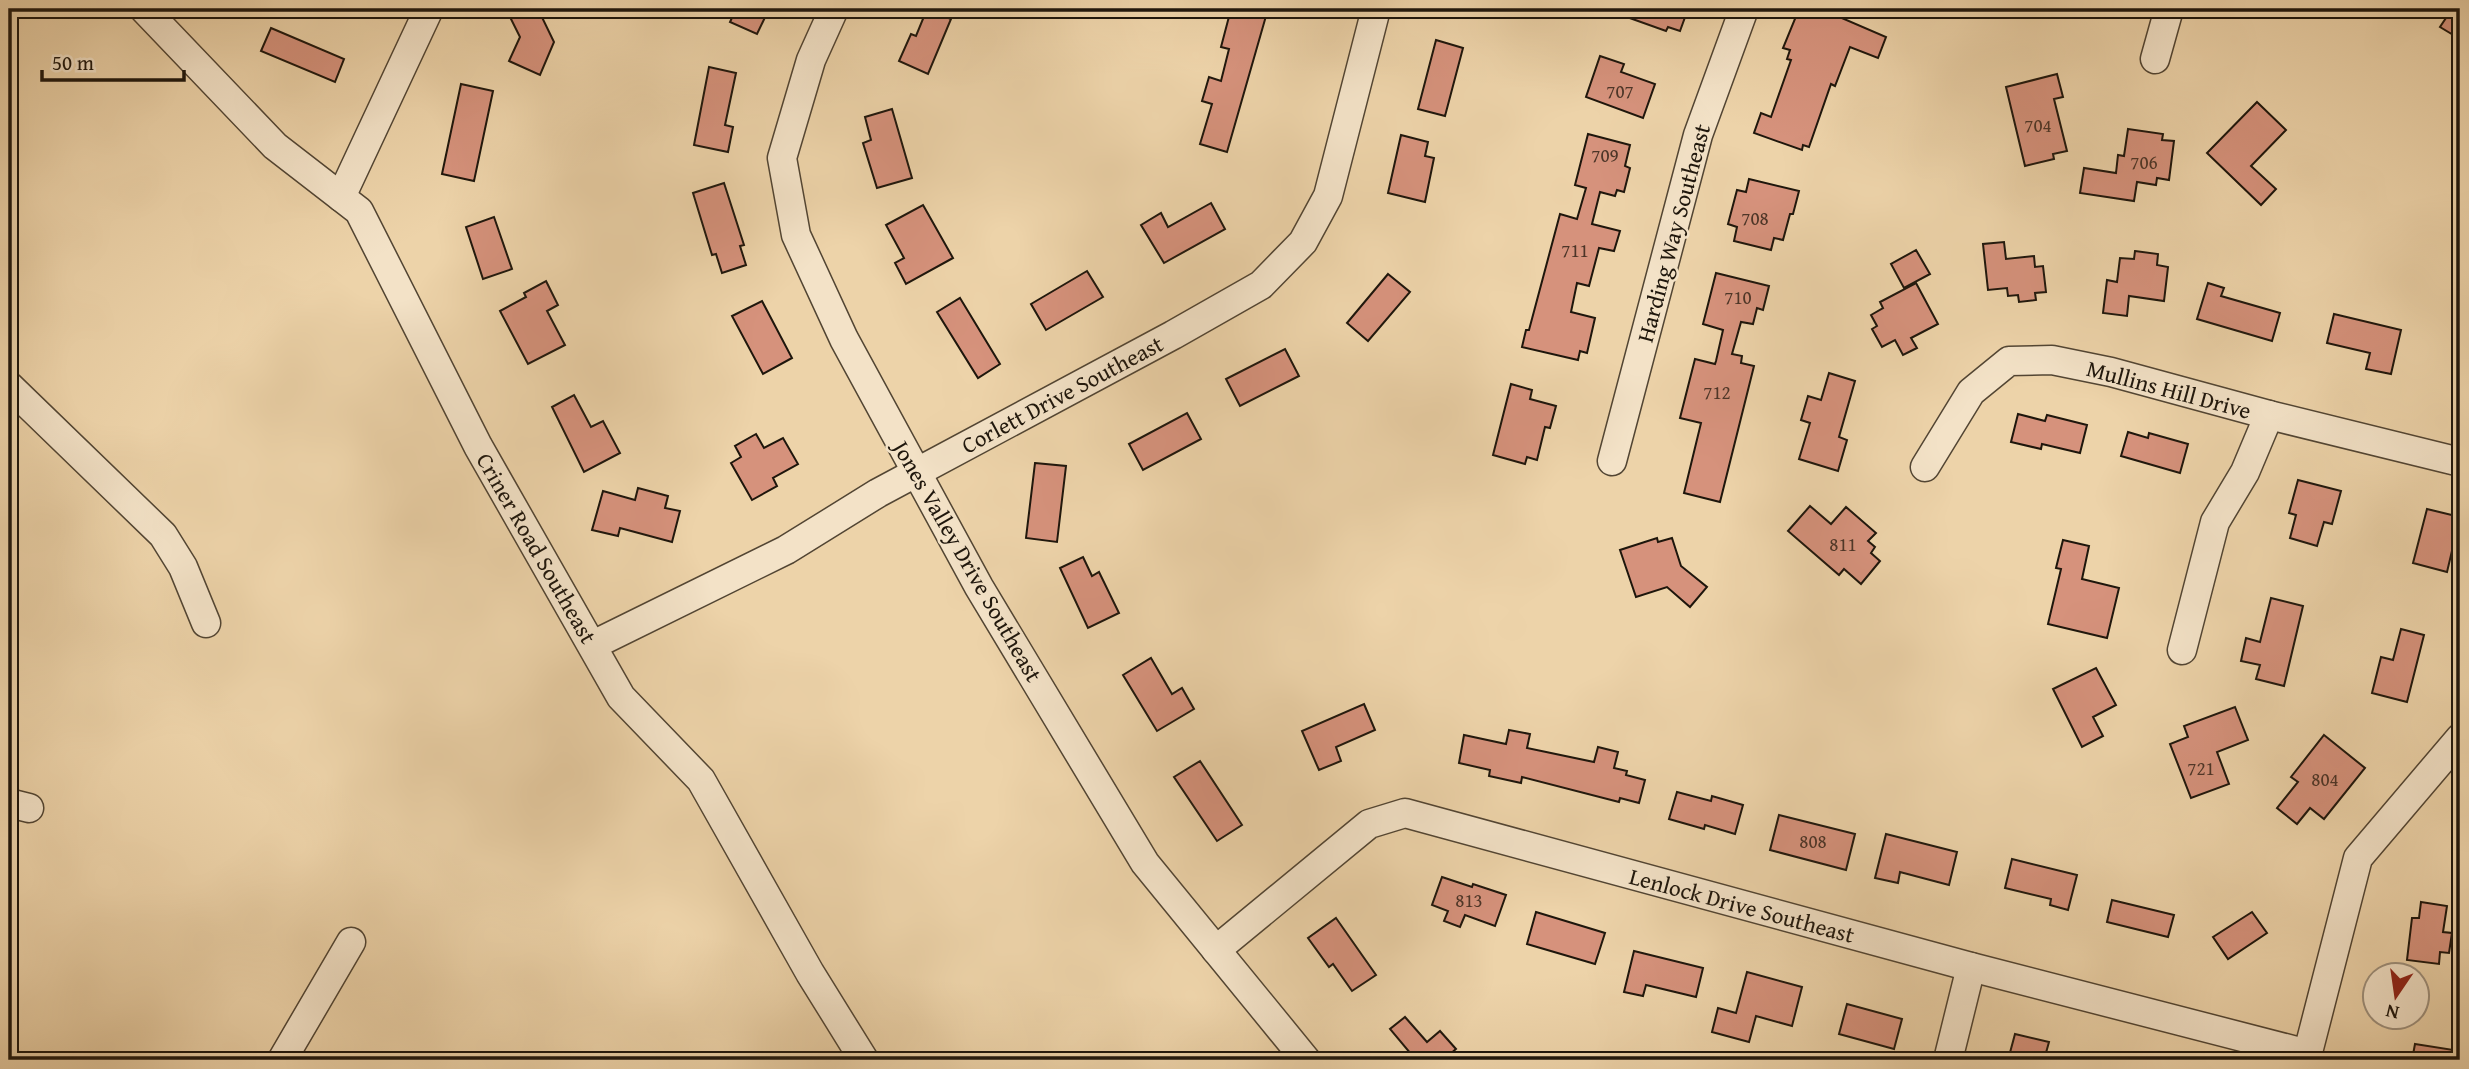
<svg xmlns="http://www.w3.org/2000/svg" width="2469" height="1069" viewBox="0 0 2469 1069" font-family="'Gentium Book Plus',serif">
<rect width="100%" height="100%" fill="#edd3a9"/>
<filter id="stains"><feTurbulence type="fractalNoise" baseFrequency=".00286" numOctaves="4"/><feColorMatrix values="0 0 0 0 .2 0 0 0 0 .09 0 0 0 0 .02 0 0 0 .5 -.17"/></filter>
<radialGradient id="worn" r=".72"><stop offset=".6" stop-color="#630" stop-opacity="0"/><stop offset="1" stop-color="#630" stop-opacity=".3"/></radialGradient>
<g fill="#d6927c" stroke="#1e160c" stroke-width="2">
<path d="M506,9h32l16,33 -14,33 -31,-14 11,-24z"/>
<path d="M736,9h33l-12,25 -27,-12z"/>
<path d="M927,9l24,10 -23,55 -29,-13 12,-27 5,2z"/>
<path d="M1231,9h37l-41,143 -27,-8 12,-40 -10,-3 7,-24 12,4 8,-32 -8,-2z"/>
<path d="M1610,9h78l-8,22 -12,-4 -2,4 -56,-20z"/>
<path d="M1799,9h22l65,28 -8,21 -28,-11 -15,39 -4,-2 -22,63 -6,-2 -1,5 -48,-17 7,-20 10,4 20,-57 -4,-1 3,-9 -7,-2z"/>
<path d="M2452,9h8v30l-20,-12z"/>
<path d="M271,28l73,31 -9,23 -74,-31z"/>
<path d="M1436,40l27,8 -18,68 -27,-7z"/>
<path d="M1600,56l24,8 -3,8 34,12 -12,34 -57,-21z"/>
<path d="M709,67l27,6 -11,52 8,2 -5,25 -34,-7z"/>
<path d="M2057,74l6,23 -9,2 13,52 -14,3 1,5 -29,7 -19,-79z"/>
<path d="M461,84l32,7 -19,90 -32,-7z"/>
<path d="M2257,102l29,28 -35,36 25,23 -15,16 -54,-52z"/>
<path d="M892,109l20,69 -35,10 -14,-45 8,-3 -6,-23z"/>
<path d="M2128,129l35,5 -1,6 12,1 -5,39 -12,-2 -1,7 -19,-3 -3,19 -54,-8 4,-25 32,5 2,-18 6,1z"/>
<path d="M1588,134l42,11 -5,21 5,2 -6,24 -7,-2 -2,6 -15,-4 -8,32 28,7 -6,20 -15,-3 -10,38 -12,-3 -6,29 24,6 -8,35 -7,-2 -2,9 -56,-13 4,-17h3l31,-116 17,5 9,-31 -11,-3z"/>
<path d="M1401,135l27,7 -3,14 9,2 -9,44 -37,-9z"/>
<path d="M1749,179l50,12 -6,23h-3l-7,26 -9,-2 -3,12 -37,-9 3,-14 -9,-3 9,-34 9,2z"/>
<path d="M724,183l20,62 -4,1 6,19 -24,8 -6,-19 -4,1 -19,-62z"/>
<path d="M1211,203l14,26 -61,34 -23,-38 20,-12 7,14z"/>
<path d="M923,205l30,53 -47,26 -11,-21 9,-5 -18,-33z"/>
<path d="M494,217l18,52 -29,10 -17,-52z"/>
<path d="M2004,242l2,17 28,-3 1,11 8,-1 3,26 -11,1 1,7 -17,2 -1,-7 -10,1 -1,-8 -19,2 -5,-46z"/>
<path d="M1916,250l14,24 -26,14 -13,-24z"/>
<path d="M2135,251l23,3 -1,11 11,2 -4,34 -35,-5 -2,20 -24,-3 4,-33 10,2 3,-24 14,1z"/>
<path d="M1087,271l16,26 -57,33 -15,-26z"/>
<path d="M1716,273l53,13 -6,24 -6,-2 -4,16 -12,-2 -9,32 10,2 -1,7 13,3 -34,136 -36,-9 17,-70 -21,-5 15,-59 20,5 1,-3 7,-31 -20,-6z"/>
<path d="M1388,274l22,18 -42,49 -21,-18z"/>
<path d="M546,281l12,24 -11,6 18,34 -37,19 -28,-53 26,-14 -2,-4z"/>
<path d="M1916,283l22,41 -27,14 6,10 -14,7 -8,-15 -13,7 -10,-18 5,-3 -6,-11 12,-7 -3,-6z"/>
<path d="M2208,283l16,5 -3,8 59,17 -8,28 -75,-22z"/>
<path d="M960,298l40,66 -22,14 -41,-66z"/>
<path d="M762,301l30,57 -29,16 -31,-58z"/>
<path d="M2334,314l67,16 -10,44 -25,-5 4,-16 -43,-10z"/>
<path d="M1285,349l14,27 -59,30 -14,-27z"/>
<path d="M1829,373l26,8 -16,56 8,3 -9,31 -39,-12 11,-36 -9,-3 7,-24 13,4z"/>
<path d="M1511,384l21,6 -2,9 26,7 -6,22 -5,-1 -8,33 -10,-3 -2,7 -32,-9z"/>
<path d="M574,395l17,32 12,-6 17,32 -36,19 -32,-65z"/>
<path d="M1187,413l14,26 -58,31 -14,-26z"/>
<path d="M2018,414l27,7 2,-6 40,10 -7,28 -38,-9 -1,5 -30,-7z"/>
<path d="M2128,432l20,6 1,-5 39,11 -8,29 -59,-17z"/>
<path d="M756,434l8,14 19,-10 15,26 -25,14 4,8 -25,14 -21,-37 10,-6 -6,-11z"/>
<path d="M1035,463l31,3 -9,76 -31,-4z"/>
<path d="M2298,480l43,11 -9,33 -8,-2 -7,24 -27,-8 6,-23 -7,-2z"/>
<path d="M638,488l30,8 -3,12 15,3 -8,31 -52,-14 -2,8 -26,-6 11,-39 32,9z"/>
<path d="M1810,506l21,18 15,-17 30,26 -8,8 7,6 -4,6 9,8 -19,23 -17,-15 -5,6 -51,-44z"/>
<path d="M2427,509l33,8 -13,55 -34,-9z"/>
<path d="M1657,538l1,4 14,-4 9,28 26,21 -17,20 -23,-20 -31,10 -16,-47z"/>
<path d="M2063,540l26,6 -7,33 37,9 -12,50 -59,-14 13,-55 -5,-1z"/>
<path d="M1083,557l9,19 7,-4 20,41 -31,15 -28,-60z"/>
<path d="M2271,598l32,8 -19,80 -28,-7 4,-14 -19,-4 5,-23 14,4z"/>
<path d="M2401,629l23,6 -17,67 -35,-9 9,-36 12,3z"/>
<path d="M1151,658l21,36 10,-6 12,21 -37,22 -34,-56z"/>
<path d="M2096,668l20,37 -23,12 10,19 -21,11 -29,-58z"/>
<path d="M1364,704l11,26 -39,17 5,14 -22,9 -17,-39z"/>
<path d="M2235,707l13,33 -31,12 12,32 -38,14 -21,-54 18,-7 -4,-11z"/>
<path d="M1509,730l21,4 -3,14 67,14 4,-15 20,5 -4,16 13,3 -1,4 19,5 -6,23 -19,-5 -1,4 -97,-25 -1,6 -32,-7 1,-6 -31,-7 5,-28 42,9z"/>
<path d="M2324,735l41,33 -41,51 -14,-11 -13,16 -20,-16 21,-26 -7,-5z"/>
<path d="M1200,761l42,64 -25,16 -43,-64z"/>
<path d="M1677,792l34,9 1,-5 31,9 -8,29 -30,-9 -1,4 -35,-10z"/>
<path d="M1779,815l76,19 -9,36 -76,-20z"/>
<path d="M1886,834l71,18 -8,33 -49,-13 -2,11 -23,-5z"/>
<path d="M2012,859l65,16 -9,35 -18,-5 1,-6 -46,-11z"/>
<path d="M1442,877l30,10 1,-3 33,11 -11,31 -30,-11 -5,12 -16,-6 4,-10 -16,-6z"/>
<path d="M2112,900l62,15 -6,22 -61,-15z"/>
<path d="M2421,902l26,4 -4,26 9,1 -3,20 -9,-1 -1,12 -32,-4 5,-42h7z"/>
<path d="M1536,912l69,21 -10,31 -68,-20z"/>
<path d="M2252,912l15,21 -39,26 -15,-22z"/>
<path d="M1336,918l40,57 -24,16 -19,-27 -4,3 -21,-29z"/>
<path d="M1634,951l69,17 -7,29 -50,-12 -3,11 -19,-4z"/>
<path d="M1747,972l55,15 -10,39 -36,-10 -7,26 -37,-10 6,-24 18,5z"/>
<path d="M1847,1004l55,15 -8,30 -55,-15z"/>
<path d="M1405,1017l22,25 13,-11 16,18 -13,11h-27l-26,-31z"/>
<path d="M2015,1034l34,8 -5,18h-36z"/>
<path d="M2415,1044l45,7v9h-48z"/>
</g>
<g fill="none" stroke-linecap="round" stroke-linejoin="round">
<defs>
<g id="minor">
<path d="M144,9l131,137 84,65 119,235 143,251 80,83 109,193 54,87"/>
<path d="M834,9l-23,51 -29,98 14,77 48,104 135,248 166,276 161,197"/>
<path d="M2155,59l14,-50"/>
<path d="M341,197l88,-188"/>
<path d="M9,386l154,149 20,32 23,56"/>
<path d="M1612,461l86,-326 46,-126"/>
<path d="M1925,467l46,-75 38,-31 43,-1 59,12 158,43 191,47"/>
<path d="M593,645l193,-95 92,-57 295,-158 88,-50 42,-43 25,-46 48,-187"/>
<path d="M2182,650l33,-128 30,-50 24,-57"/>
<path d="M9,803l20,5"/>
<path d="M1216,950l153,-126 36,-11 566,154 337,87"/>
<path d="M282,1060l69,-118"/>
<path d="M1948,1060l23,-93"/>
<path d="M2306,1060l52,-202 102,-120"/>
</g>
</defs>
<use href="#minor" stroke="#524533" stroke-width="31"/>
<use href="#minor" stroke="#f3e2c7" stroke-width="28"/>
</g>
<g text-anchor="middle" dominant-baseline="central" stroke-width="5" stroke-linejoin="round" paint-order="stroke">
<g font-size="19" fill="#4c3528">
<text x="1620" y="91">707</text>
<text x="2038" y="125">704</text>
<text x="1605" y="155">709</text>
<text x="2144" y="162">706</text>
<text x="1755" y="218">708</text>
<text x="1575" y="250">711</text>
<text x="1738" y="297">710</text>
<text x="1717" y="392">712</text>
<text x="1843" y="544">811</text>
<text x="2201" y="768">721</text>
<text x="2325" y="779">804</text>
<text x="1813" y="841">808</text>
<text x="1469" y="900">813</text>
</g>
<g font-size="23" fill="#1e160c" stroke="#f3e2c7">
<text transform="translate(1673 233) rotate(-75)">Harding Way Southeast</text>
<text transform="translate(2169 389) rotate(15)">Mullins Hill Drive</text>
<text transform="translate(1062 394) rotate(-28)">Corlett Drive Southeast</text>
<text transform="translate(537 548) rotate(60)">Criner Road Southeast</text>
<text transform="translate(968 561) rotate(60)">Jones Valley Drive Southeast</text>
<text transform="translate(1742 905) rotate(15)">Lenlock Drive Southeast</text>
</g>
</g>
<rect width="2469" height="1069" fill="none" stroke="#edd3a9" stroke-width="35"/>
<rect x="10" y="10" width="2448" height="1048" fill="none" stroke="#1e160c" stroke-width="3.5"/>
<rect x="18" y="18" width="2434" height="1034" fill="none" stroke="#1e160c" stroke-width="2"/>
<g transform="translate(2396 996) rotate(193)"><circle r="33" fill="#f3e2c7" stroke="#9e907c" stroke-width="2"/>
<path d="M0-5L12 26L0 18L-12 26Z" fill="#8f2418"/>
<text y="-10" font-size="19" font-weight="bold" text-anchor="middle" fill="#1e160c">N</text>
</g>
<path d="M42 70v10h142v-10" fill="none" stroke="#1e160c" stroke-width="3.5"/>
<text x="52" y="70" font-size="21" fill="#1e160c" stroke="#f3e2c7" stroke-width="5" paint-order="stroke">50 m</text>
<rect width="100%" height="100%" filter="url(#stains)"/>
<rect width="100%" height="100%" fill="url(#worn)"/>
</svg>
